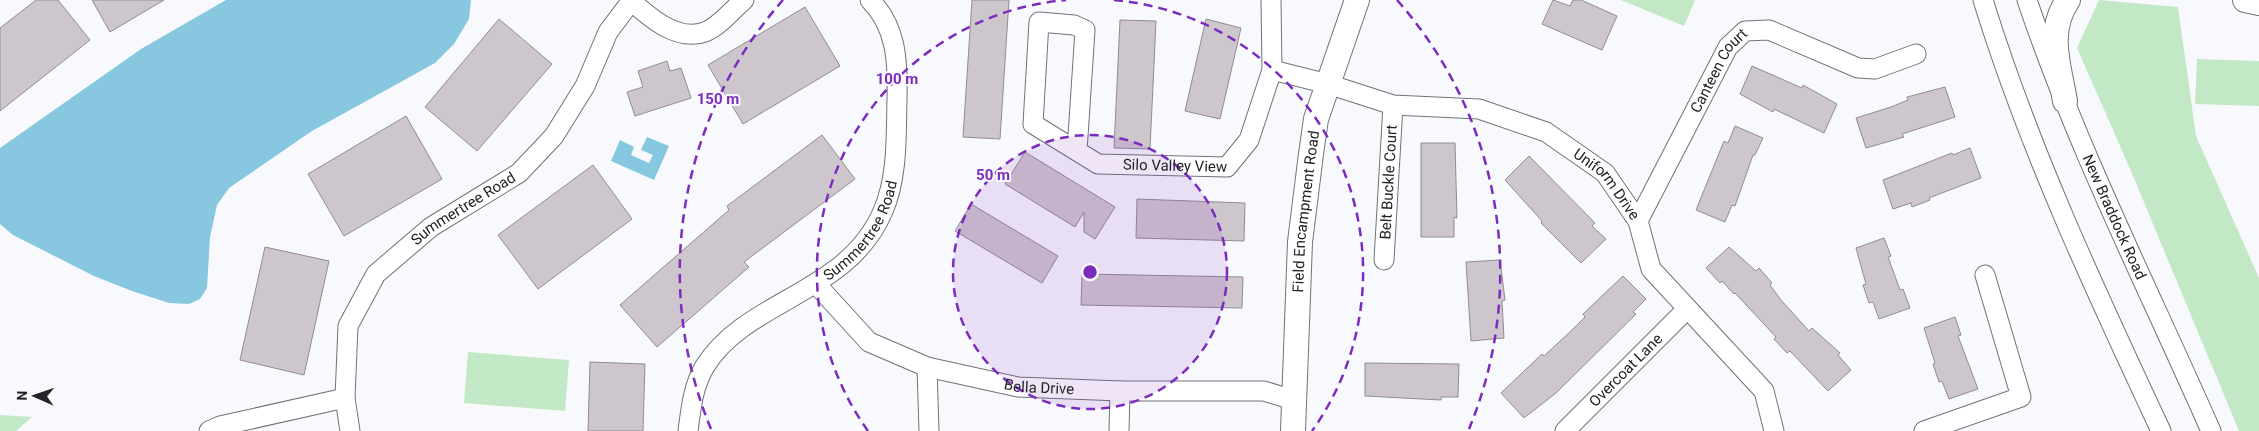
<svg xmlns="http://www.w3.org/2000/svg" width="2259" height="431" viewBox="0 0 2259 431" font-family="Roboto,sans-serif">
<rect width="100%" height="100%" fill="#f8f9fd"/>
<g fill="#c3e8c5">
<path d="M1621,0h74l-11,26z"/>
<path d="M2099,0l79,7 18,129 63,142v153h-20l-108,-260 -54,-123z"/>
<path d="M2197,59l62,2v45l-64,-2z"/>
<path d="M468,352l101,8 -4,51 -101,-8z"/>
<path d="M0,415l32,2 -16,14h-16z"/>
</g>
<g fill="#87c7df">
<path d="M226,0h245l-2,19 -15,25 -19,19 -123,68 -83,57 -12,17 -7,32 -3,51 -7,11 -11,5 -20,-1 -37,-12 -38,-15 -81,-41 -13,-11v-76l141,-99z"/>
<path d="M647,137l22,9 -15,34 -43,-19 9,-21 14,7 -3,8 18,8 4,-8 -12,-5z"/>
</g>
<g fill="#cec6cd" stroke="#938b92">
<path d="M36,0h22l32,40 -90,71v-83z"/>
<path d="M92,0h72l-54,32z"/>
<path d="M972,0h37l-9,139 -37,-2z"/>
<path d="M1553,0l17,6 3,-6h8l36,16 -15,34 -60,-26z"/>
<path d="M805,7l35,59 -97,58 -35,-59z"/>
<path d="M499,19l53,45 -75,87 -52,-44z"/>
<path d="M1206,19l35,9 -21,91 -35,-8z"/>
<path d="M1120,20l36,1 -6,128 -36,-1z"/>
<path d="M667,61l3,10 11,-3 10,30 -56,18 -8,-24 16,-5 -5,-16z"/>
<path d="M1752,66l50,22 1,-3 34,19 -13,29 -50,-24 -1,3 -33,-18z"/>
<path d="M1945,87l10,30 -53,17 2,3 -38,11 -10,-30 35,-11 17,-7 -1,-3z"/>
<path d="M406,116l36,63 -98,57 -36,-62z"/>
<path d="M1735,126l28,12 -8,17h-2l-18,51 -3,-1 -7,17 -29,-12 28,-69 4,2z"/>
<path d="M822,135l33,44 -111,83 5,5 -92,80 -37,-42 109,-95 -2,-4z"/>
<path d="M1421,143h34l2,75 -3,-1v20h-33z"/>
<path d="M1970,148l11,30 -52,20 1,2 -18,7 -1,-4 -18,6 -10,-29 69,-27 1,2z"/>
<path d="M1025,152l90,55 -20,32 -11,-7v-20l-9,15 -70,-43z"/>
<path d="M1529,156l66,67 -3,3 14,13 -25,24 -40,-40 1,-2 -37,-41z"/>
<path d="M593,165l39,54 -94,70 -40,-54z"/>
<path d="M1137,199l108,4 -1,38 -108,-3z"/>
<path d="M971,204l87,52 -16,27 -87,-52z"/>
<path d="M1884,238l7,18 -3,1 12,33 3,-1 7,19 -31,11 -6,-17 -4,1 -6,-18 3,-1 -10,-36z"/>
<path d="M265,247l64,14 -25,114 -64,-15z"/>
<path d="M1729,247l27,24 3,-3 13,15 -2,2 11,15 28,31 3,-3 28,25 -2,2 13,15 -23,21 -38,-40 -3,2 -13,-14 2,-2 -41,-44 -1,1 -12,-13 -2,2 -14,-15z"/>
<path d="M1500,260l5,40 -3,1 2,37 -33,3 -5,-79z"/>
<path d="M1082,274l161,3 -1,31 -161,-3z"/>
<path d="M1623,276l23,23 -13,13 3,2 -80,79 -32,25 -23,-25 41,-39 2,2 28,-26 13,-13 -2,-3z"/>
<path d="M1955,317l6,18 -3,1 20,53 -29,10 -7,-18 -3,1 -6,-18 2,-1 -11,-35z"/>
<path d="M590,362l55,2 -2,67h-55z"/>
<path d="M1365,363l94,1 -1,33h-17v3l-76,-4z"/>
</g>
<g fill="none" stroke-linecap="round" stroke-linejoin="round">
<defs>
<g id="minor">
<path d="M630,0c19,17 47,42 75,32 15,-6 27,-22 39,-32"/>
<path d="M1983,0c46,149 112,290 178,431"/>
<path id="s1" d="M2027,0c50,148 121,288 184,431"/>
<path id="s2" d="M1272,70l56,14 65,21 86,4 67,23 59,41 33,48 13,48 113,122 10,40"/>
<path id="s3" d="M1077,151l8,-121 -11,-5 -35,-3 -6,102 65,40 129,3 22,-27 23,-70 -1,-70"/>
<path id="s4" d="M1638,221l90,-174 17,-16 24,-1 89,38 17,1 41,-15"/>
<path id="s5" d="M1384,260l9,-155"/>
<path id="s6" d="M816,284l53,58 58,25 91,20 102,4h144l29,9"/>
<path d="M927,367l2,64"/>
<path d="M209,431l11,-5 125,-28"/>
<path id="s7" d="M350,431l-5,-33 3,-72 28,-52 55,-47 88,-54 35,-37 31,-50 23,-54 24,-32"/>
<path id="s8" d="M688,431c3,-23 5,-45 17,-65 42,-67 143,-72 178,-155 15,-34 13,-76 14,-112 1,-36 0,-72 -27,-99"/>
<path d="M1119,431l1,-40"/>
<path id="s9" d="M1565,431l122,-122"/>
<path d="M1924,431l97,-34 -36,-122"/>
</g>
<g id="tertiary">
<path d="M2245,0l14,3"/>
<path d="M2065,101c-6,-36 -19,-69 3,-101"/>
<path id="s10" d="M1293,431l7,-189 11,-88 5,-35 41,-119"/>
</g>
</defs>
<use href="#minor" stroke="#6f727b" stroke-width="21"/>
<use href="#tertiary" stroke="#6f727b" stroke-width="26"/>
<use href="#minor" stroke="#fff" stroke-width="19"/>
<use href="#tertiary" stroke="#fff" stroke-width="24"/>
</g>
<circle cx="1090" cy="272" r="137" fill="#7b2cbf" fill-opacity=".12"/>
<g fill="none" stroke="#7b2cbf" stroke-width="2.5" stroke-dasharray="9 6">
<circle cx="1090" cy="272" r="137"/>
<path d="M868 431A273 273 0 0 1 1066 0M1114 0A273 273 0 0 1 1312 431"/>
<path d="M711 429A410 410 0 0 1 783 0M1397 0A410 410 0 0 1 1469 429"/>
</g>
<g text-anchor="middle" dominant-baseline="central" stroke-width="4" stroke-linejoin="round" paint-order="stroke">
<g font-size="15" fill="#222327" stroke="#f8f9fd">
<text stroke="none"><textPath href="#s4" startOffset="171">Canteen Court</textPath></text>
<text stroke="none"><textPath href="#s3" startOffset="424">Silo Valley View</textPath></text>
<text stroke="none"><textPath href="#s5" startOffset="78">Belt Buckle Court</textPath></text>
<text stroke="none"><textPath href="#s2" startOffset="364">Uniform Drive</textPath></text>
<text stroke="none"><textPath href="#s7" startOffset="274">Summertree Road</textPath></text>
<text stroke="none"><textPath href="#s10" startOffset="220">Field Encampment Road</textPath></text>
<text stroke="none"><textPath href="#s1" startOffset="234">New Braddock Road</textPath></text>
<text stroke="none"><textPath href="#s8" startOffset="279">Summertree Road</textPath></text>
<text stroke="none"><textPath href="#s9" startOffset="86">Overcoat Lane</textPath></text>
<text stroke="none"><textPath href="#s6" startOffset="256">Bella Drive</textPath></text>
</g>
</g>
<circle cx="1090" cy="272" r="8" fill="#7b2cbf" stroke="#f8f9fd" stroke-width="2.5"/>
<g font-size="15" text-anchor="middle" font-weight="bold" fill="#7b2cbf" stroke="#f8f9fd" stroke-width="4" stroke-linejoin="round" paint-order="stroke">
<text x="897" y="84">100 m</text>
<text x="718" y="104">150 m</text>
<text x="993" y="180">50 m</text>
</g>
<g transform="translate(35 396) rotate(272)" stroke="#f8f9fd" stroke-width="4" paint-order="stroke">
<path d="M0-4L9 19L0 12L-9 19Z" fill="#222327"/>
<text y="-8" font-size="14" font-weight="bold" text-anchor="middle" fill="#222327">N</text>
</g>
</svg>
